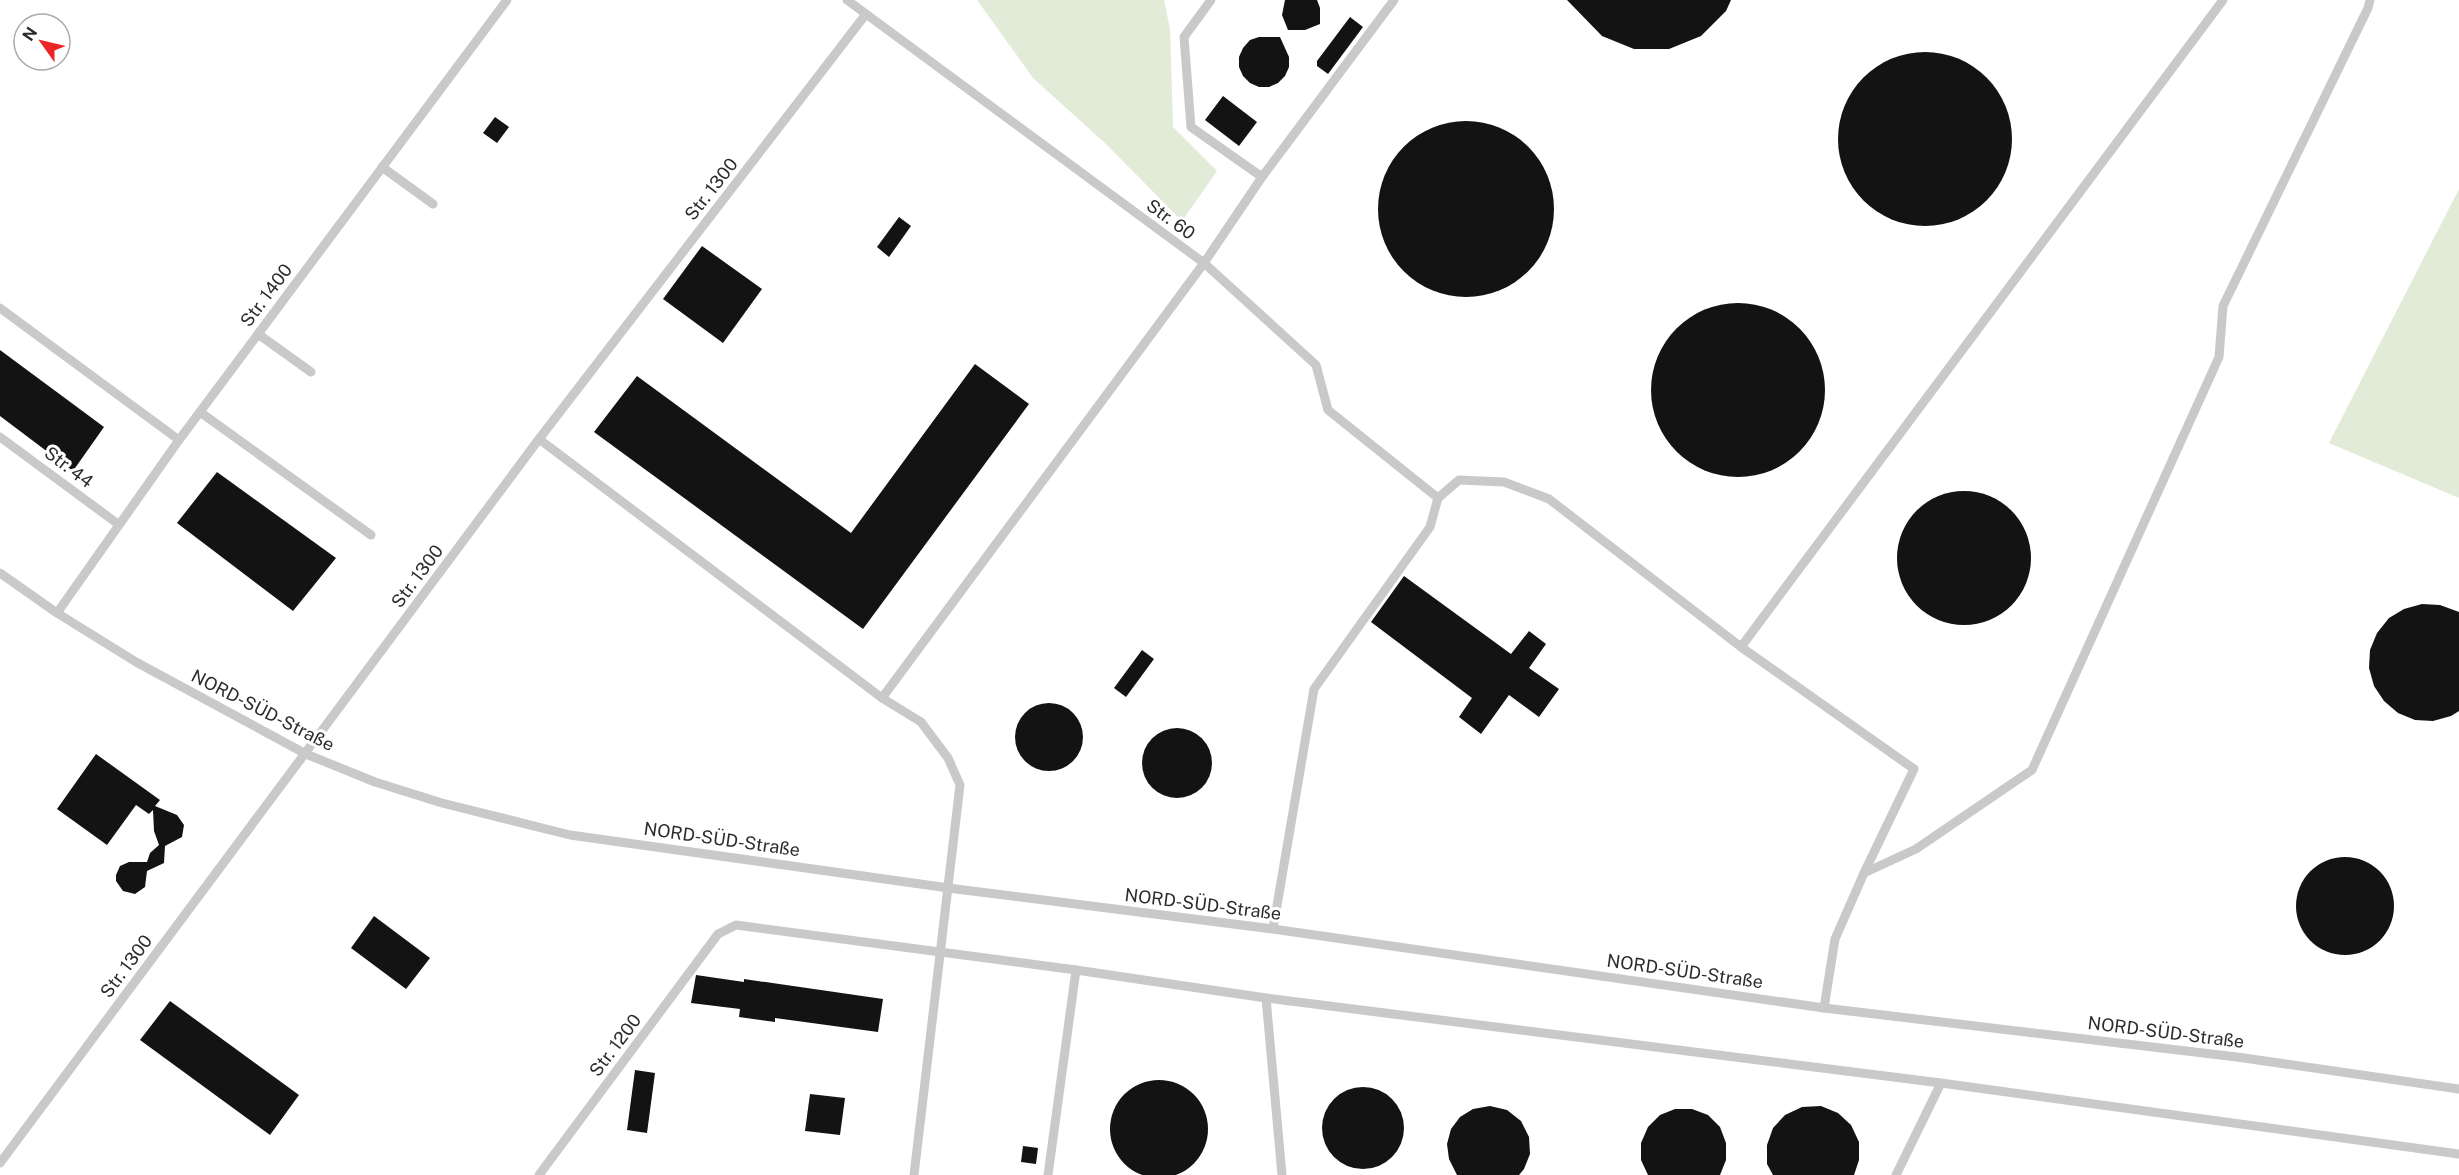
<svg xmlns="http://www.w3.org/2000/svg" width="2459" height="1175" viewBox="0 0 2459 1175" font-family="'Public Sans',sans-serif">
<rect width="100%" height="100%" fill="#fff"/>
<g fill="#e1ebd8">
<path d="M977,0h187l6,29 3,98 44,44 -35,50 -76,-77 -73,-66z"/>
<path d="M2459,189v309l-130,-55z"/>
</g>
<g fill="#131313">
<path d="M1285,0h32l3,8v16l-15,6h-17l-6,-15z"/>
<path d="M1567,0h164l-5,11 -25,25 -32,13h-35l-32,-13z"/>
<path d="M1350,17l13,10 -35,47 -11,-8v-5z"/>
<path d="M1259,37h21l9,20v10l-4,9 -7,7 -9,4h-10l-9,-4 -7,-7 -4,-9v-10l4,-9 7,-8z"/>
<circle cx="1925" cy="139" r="87"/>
<path d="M1223,96l34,26 -18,24 -34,-26z"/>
<path d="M495,117l14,10 -12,16 -14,-10z"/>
<circle cx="1466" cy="209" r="88"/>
<path d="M899,217l12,9 -22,31 -12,-10z"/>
<path d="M702,246l60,43 -39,54 -60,-44z"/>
<circle cx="1738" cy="390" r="87"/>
<path d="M0,350l104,77 -31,44 -73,-55z"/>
<path d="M975,364l54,40 -166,225 -269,-197 43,-56 214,157z"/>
<path d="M217,472l119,86 -43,53 -116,-88z"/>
<circle cx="1964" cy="558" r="67"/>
<path d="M1404,576l107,78 18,-23 17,13 -17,24 30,21 -20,28 -30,-22 -28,39 -22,-17 13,-19 -101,-76z"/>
<path d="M2422,604l18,1 19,7v99l-8,5 -18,5 -18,-1 -17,-7 -14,-12 -10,-15 -5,-18 1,-18 7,-17 12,-15 15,-9z"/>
<path d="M1142,650l12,9 -28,38 -12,-9z"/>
<circle cx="1049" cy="737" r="34"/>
<circle cx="1177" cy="763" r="35"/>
<path d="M96,754l64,46 -5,6 22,9 7,10 -2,12 -17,9 -1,17 -17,8 -2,16 -10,7 -12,-3 -7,-10v-6l4,-9 9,-4h18l3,-9 9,-8 -5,-14 -1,-21 -4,4 -13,-9 -29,40 -50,-36z"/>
<circle cx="2345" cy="906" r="49"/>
<path d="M374,916l56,42 -24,31 -55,-41z"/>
<path d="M696,975l48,7v-3l139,20 -5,33 -103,-14v4l-36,-5 1,-8 -49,-6z"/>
<path d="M170,1001l129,94 -29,40 -130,-95z"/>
<path d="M635,1070l20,3 -8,60 -20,-3z"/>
<circle cx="1159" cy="1129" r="49"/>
<circle cx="1363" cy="1128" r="41"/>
<path d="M810,1094l35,4 -5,37 -35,-4z"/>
<path d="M1490,1106l17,4 14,11 8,16 1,17 -6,15 -5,6h-62l-8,-16 -2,-15 4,-15 9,-12 13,-8z"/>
<path d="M1821,1106l17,7 13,12 8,17v18l-5,15h-81l-6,-11v-19l6,-17 12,-13 17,-8z"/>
<path d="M1675,1109h17l16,6 12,12 6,16v17l-6,15h-72l-7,-15v-17l7,-16 12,-12z"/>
<path d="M1023,1146l15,2 -2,16 -15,-2z"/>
</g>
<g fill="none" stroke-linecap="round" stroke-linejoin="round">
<g stroke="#c9c9c9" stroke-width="9">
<path d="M847,0l357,263 112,102 12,45 110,88"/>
<path d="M1211,0l-27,37 7,90 71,50"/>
<path d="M382,167l51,37"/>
<path d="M0,308l179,132"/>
<path d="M258,334l53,38"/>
<path d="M200,412l171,123"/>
<path d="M0,437l118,87"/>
<path d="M539,439l343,259 39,24 27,36 12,27 -46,390"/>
<path d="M0,573l57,40 79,49 170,92 69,28 67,21 128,32 386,54 317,40 551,79 413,49 222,32"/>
<path d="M57,613l122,-173 328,-440"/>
<path d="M1741,647l482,-647"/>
<path d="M882,698l322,-435 58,-86 132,-177"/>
<path d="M1273,929l41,-240 116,-162 8,-29 21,-18 45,2 45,17 192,148 173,122 -50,104"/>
<path d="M1266,998l16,177"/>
<path d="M1824,1008l11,-69 29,-66 52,-24 116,-79 187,-413 4,-51 145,-298 2,-8"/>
<path d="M0,1163l539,-724 327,-425"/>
<path d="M539,1175l179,-241 18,-9 340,45 190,28 675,85 518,71"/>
<path d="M1048,1175l28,-205"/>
<path d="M1896,1175l45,-92"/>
</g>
</g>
<g text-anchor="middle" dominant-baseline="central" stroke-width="6" stroke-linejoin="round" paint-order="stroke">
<g font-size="18" fill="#2c2c2c" stroke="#fff">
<text transform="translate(711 189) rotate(-52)">Str. 1300</text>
<text transform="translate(1171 219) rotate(36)">Str. 60</text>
<text transform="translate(266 295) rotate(-53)">Str. 1400</text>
<text transform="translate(69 467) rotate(37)">Str. 44</text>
<text transform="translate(417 576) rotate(-53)">Str. 1300</text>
<text transform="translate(263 710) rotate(27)">NORD-SÜD-Straße</text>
<text transform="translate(722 839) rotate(8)">NORD-SÜD-Straße</text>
<text transform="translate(1203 904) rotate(7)">NORD-SÜD-Straße</text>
<text transform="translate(126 966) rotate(-53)">Str. 1300</text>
<text transform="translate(1685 971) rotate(8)">NORD-SÜD-Straße</text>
<text transform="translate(2166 1032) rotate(7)">NORD-SÜD-Straße</text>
<text transform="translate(615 1045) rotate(-53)">Str. 1200</text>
</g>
</g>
<g transform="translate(42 42) rotate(304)"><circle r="28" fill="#ffffff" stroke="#ababab" stroke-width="1.5"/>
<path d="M0-4.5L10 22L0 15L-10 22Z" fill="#ed2426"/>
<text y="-9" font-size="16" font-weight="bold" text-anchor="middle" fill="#2c2c2c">N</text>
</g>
</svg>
